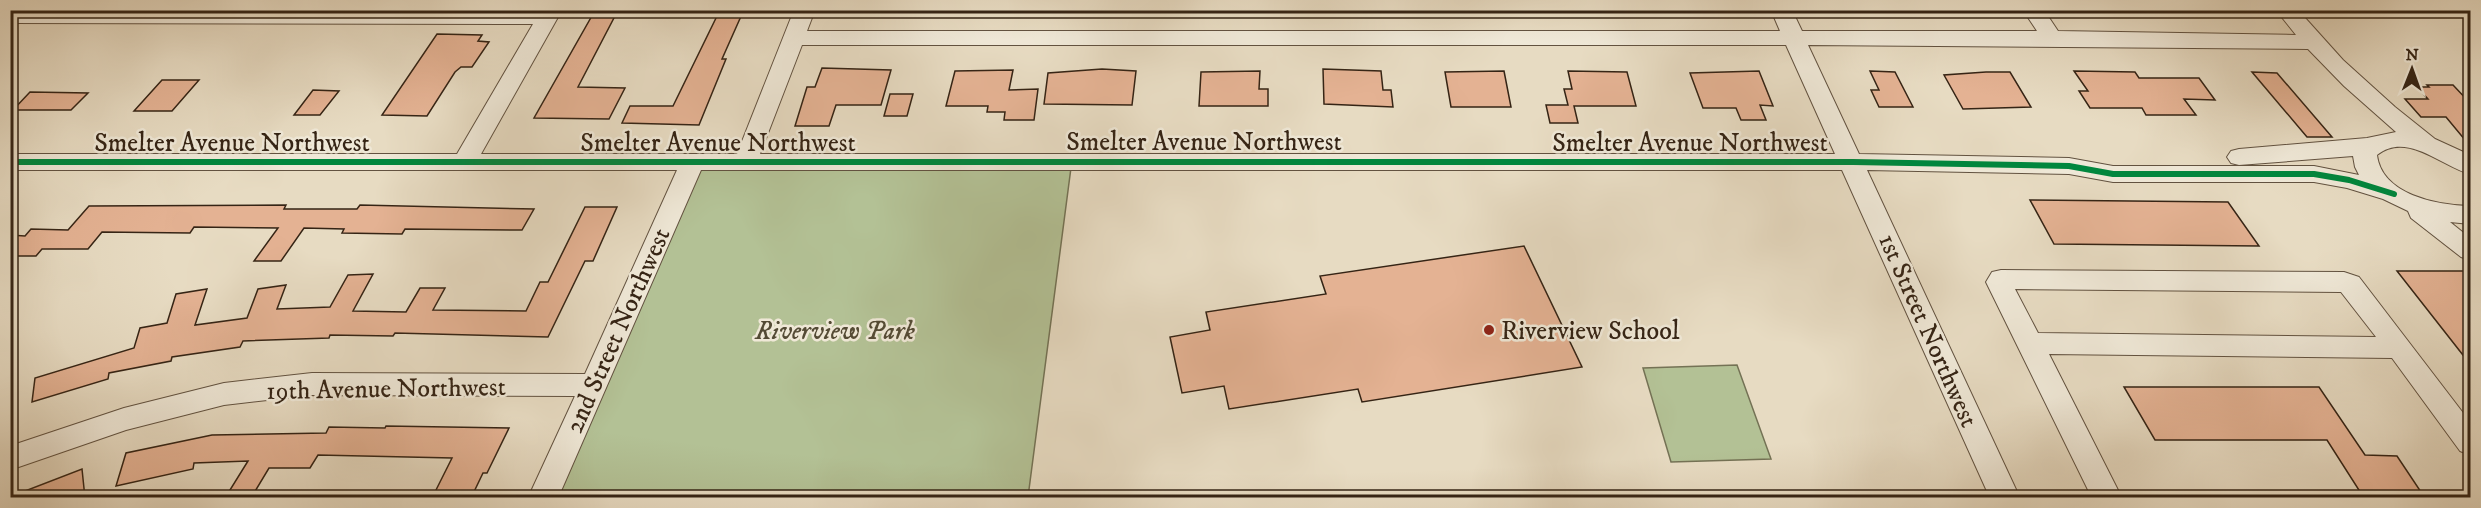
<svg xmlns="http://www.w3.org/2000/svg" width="2481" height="508" font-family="'IM FELL DW Pica',serif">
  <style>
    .green { fill: #b3c195; stroke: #747255; stroke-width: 1.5 }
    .building { fill: #e4b293; stroke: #352415; stroke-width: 1.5 }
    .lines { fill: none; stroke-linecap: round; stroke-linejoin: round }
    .minor-casing { stroke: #625240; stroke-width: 2 }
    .minor { fill: #efe8d7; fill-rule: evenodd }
    .cycleway-casing { stroke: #efe8d7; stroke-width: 10 }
    .cycleway { stroke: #00873e; stroke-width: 6 }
    .poi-dot { fill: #8f2418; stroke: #efe8d7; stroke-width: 2 }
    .labels { text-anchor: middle; stroke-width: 5; stroke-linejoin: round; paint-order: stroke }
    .street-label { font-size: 26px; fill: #352415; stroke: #efe8d7 }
    .park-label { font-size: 26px; font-style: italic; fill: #544b35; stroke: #efe8d7 }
    .poi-label { font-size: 26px; fill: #352415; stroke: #efe8d7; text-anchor: start }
  </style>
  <rect width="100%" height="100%" fill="#e7dbc2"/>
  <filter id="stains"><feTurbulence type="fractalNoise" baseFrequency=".00333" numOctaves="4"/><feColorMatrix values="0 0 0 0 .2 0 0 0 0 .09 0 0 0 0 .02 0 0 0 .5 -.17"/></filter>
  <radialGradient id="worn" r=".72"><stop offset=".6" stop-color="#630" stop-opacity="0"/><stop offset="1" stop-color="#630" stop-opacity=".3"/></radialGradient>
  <g class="green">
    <path d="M1072,160L1028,497L545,498L693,162Z"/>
    <path d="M1737,365L1771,459L1671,462L1643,368Z"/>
  </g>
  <g class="building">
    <path d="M593,14H616L578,87L625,88L609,119L534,118Z"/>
    <path d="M718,14H742L722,59H726L699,125L622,123L630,106H673Z"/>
    <path d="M437,34L482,35L478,41L489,42L472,67H461L455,72L427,116L382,115Z"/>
    <path d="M822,68L891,70L881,105H836L829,126H795L807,87H815Z"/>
    <path d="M1102,69L1136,71L1132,105L1044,104L1048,73Z"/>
    <path d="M1323,69L1381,71L1383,90H1391L1393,107L1324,104Z"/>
    <path d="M1013,70L1009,90L1038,89L1034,120H1004L1005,112H987L988,106H946L955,71Z"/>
    <path d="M1260,71L1259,89H1268V106H1199L1201,72Z"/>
    <path d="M1504,71L1511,107H1451L1445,72Z"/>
    <path d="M1568,71L1627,72L1636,106H1574L1578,123H1550L1546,105H1568L1564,89H1572Z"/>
    <path d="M1759,71L1773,106L1760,105L1766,120H1741L1736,108H1703L1690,73Z"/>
    <path d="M1870,71L1895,72L1913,107H1879L1871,90H1879Z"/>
    <path d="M2074,71L2135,72L2139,78H2199L2215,100L2184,99L2196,115H2146L2142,108H2090L2079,91H2088Z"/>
    <path d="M1986,72H2010L2031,107L1963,109L1944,75Z"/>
    <path d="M2252,72L2277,73L2332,137H2307Z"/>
    <path d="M162,80H199L172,111H134Z"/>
    <path d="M2427,85H2453L2470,103V146L2446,117H2421L2405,99H2428L2417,87H2429Z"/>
    <path d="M313,90L339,91L320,115H294Z"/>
    <path d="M30,92L88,93L71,110H13Z"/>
    <path d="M890,94H913L907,116H884Z"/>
    <path d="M2030,200L2228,202L2259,246L2054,244Z"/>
    <path d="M286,205L284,209H357L360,205L534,209L522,230L405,229L402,234L342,233L344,229L304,228L281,261H254L278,228L194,227L190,233L102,232L88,249H42L36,256H10V235L25,236L31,229L68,230L89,206Z"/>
    <path d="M585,207H617L593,261H585L548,337L395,333L393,336L330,335L329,338L243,341L240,347L172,357L171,361L109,373L108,379L32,402L35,378L134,348L140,328L167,323L176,294L207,289L195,325L247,318L258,289L286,285L277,309L330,307L348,275L373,274L353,311L406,312L420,288H445L433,310L526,311L540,282H548Z"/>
    <path d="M1524,246L1582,367L1362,402L1358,389L1229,409L1224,386L1182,393L1170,337L1210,330L1206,312L1326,294L1320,276Z"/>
    <path d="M2397,271H2464L2470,279V364Z"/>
    <path d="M2124,387H2319L2365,455L2397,456L2425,498H2364L2327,440H2155Z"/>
    <path d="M386,426L509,428L487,473H483L471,498H432L452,458L318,455L310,468H269L251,498H225L248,461L194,463L193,469L116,486L126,453L212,435L326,433L329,427L385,428Z"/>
    <path d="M82,469L85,498H12V496Z"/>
  </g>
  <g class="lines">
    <defs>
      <g id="minor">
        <path d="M541,10H562L481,154H737L794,10H815L807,31H1780L1771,10H1792L1802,31H2037L2023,10H2044L2058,31L2296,35L2276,10H2298L2343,60L2395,107L2435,139L2470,155V174C2441,166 2407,131 2377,155C2382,195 2437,205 2470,206V224L2450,222L2470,238V260L2461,257L2411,218L2408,211L2383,199L2347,188L2314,182H2113L2069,174L1867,170L2020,498H1990L1842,170H701L558,498H528L575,396L312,395L224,405L126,430L10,470V446L124,408L224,383L312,373L585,374L677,170H10V154H457L533,24L10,23V11ZM802,45H1786L1835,154H760ZM1808,45L2308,49L2344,86L2396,132L2367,138L2239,149L2231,151L2227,157L2231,163L2239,165L2353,156L2355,167L2359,175L2314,166H2113L2069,158L1859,154Z"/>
        <path d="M2001,270L2344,272L2359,277L2470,422V455L2460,451L2392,358L2049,354L2122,498H2092L1986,282L1992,272ZM2015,289L2341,292L2376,337L2038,333Z"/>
      </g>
    </defs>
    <use href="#minor" class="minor-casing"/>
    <use href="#minor" class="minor"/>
    <defs>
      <path id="cycleway" d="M10,162H1853L2069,166L2113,174H2314L2349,180L2394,194"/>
    </defs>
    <use href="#cycleway" class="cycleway-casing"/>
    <use href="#cycleway" class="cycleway"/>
  </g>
  <circle class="poi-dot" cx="1489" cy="330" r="6"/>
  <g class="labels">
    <g class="street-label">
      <text x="1204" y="150">Smelter Avenue Northwest</text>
      <text x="232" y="151">Smelter Avenue Northwest</text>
      <text x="718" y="151">Smelter Avenue Northwest</text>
      <text x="1690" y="151">Smelter Avenue Northwest</text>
      <text transform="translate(617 330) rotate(-66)" y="9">2nd Street Northwest</text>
      <text transform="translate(1929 330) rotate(66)" y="9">1st Street Northwest</text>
      <text transform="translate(386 388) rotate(-1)" y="9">19th Avenue Northwest</text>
    </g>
    <g class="park-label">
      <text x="835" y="339">Riverview Park</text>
    </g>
    <g class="poi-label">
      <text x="1501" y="339">Riverview School</text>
    </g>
  </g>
  <rect width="2481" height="508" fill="none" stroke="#e7dbc2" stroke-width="36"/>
  <rect x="12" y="12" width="2457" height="484" fill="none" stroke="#352415" stroke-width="3"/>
  <rect x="18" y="18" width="2445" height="472" fill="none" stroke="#352415" stroke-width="1.5"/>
  <g transform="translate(2412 69) rotate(1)" stroke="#efe8d7" stroke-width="4.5" paint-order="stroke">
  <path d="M0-4.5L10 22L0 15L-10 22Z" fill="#352415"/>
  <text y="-9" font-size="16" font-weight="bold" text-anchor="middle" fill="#352415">N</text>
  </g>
  <rect width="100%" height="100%" filter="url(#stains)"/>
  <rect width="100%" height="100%" fill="url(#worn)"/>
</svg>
